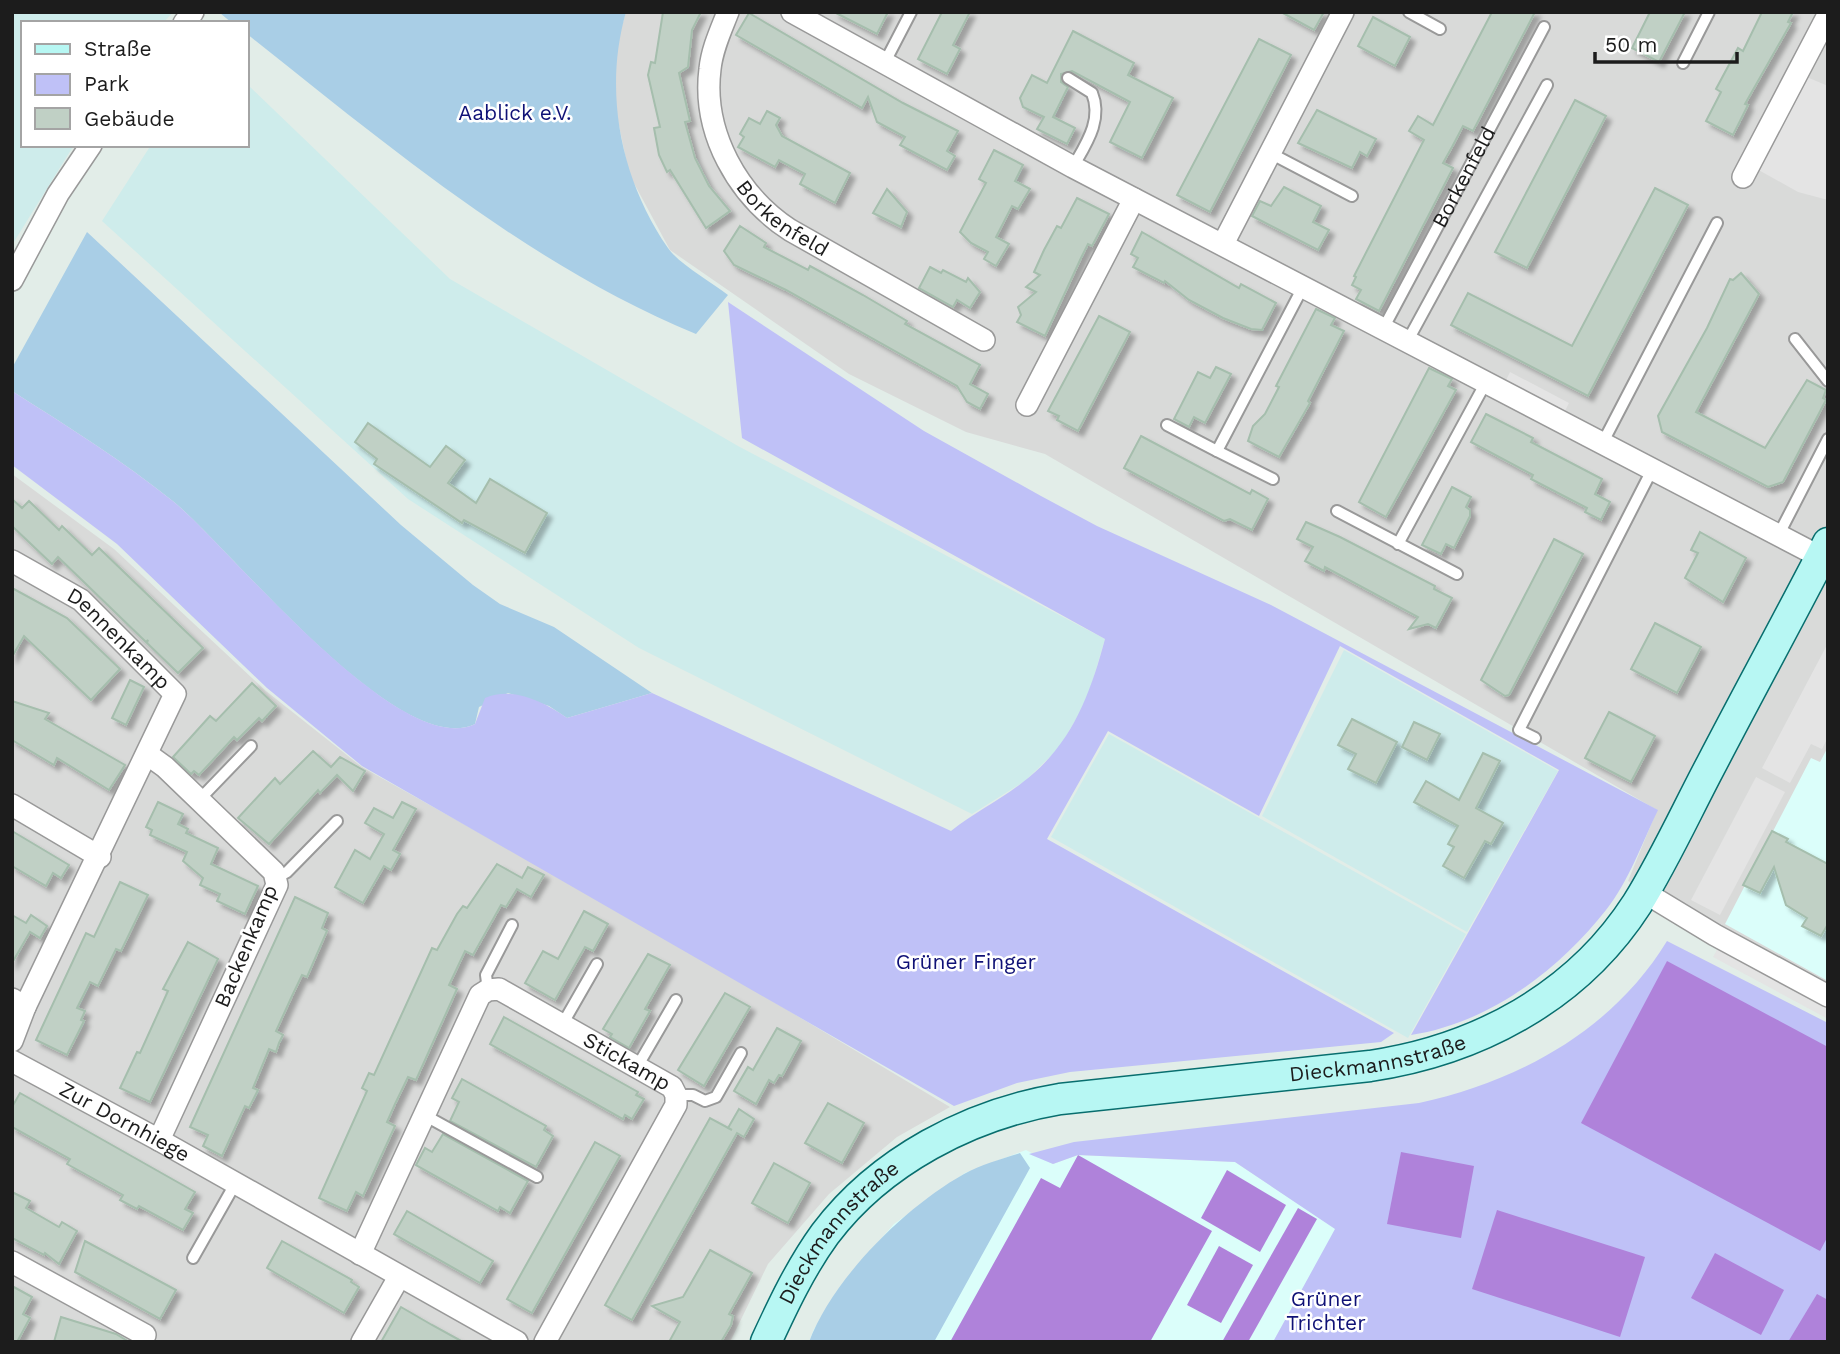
<svg xmlns="http://www.w3.org/2000/svg" width="1840" height="1354" font-family="'Work Sans',sans-serif">
  <style>
    .residential { fill: #d9dad9 }
    .education { fill: #dbfefa }
    .farmland { fill: #ceeceb }
    .grass { fill: #a9cee6 }
    .park { fill: #bfc1f7 }
    .pitch { fill: #af82da }
    .parking { fill: #e4e4e4 }
    .building { fill: #c0d0c5; stroke: #a5bead; stroke-width: 2; filter: url(#shadow) }
    .lines { fill: none; stroke-linecap: round; stroke-linejoin: round }
    .lane-casing { stroke: #999; stroke-width: 14 }
    .street-casing { stroke: #999; stroke-width: 24 }
    .secondary-casing { stroke: #086e6e; stroke-width: 33 }
    .lane { stroke: #fff; stroke-width: 10 }
    .street { stroke: #fff; stroke-width: 21 }
    .secondary { stroke: #b7f7f3; stroke-width: 30 }
    .labels { text-anchor: middle; stroke-width: 5; stroke-linejoin: round; paint-order: stroke }
    .park-label { font-size: 21px; fill: #0f1176; stroke: #fff }
    .street-label { font-size: 21px; fill: #1c1c1c; stroke: #fff }
  </style>
  <defs>
    <filter id="shadow"><feDropShadow dx="5" dy="5" stdDeviation="2" flood-color="#0004"/></filter>
  </defs>
  <rect width="100%" height="100%" fill="#e2ede8"/>
  <g class="residential">
    <path d="M626,12H1828V986L1628,881L1657,810L1045,454L966,432L849,374L670,250L629,174L616,111V46Z"/>
    <path d="M12,474L114,549L266,691L362,767L660,934L950,1107L897,1137L829,1194L768,1264L730,1342H12Z"/>
  </g>
  <g class="education">
    <path d="M1828,747V981L1725,924L1811,758L1820,762Z"/>
    <path d="M1026,1150L1053,1164L1078,1155L1235,1162L1336,1229L1273,1342H809L814,1329L852,1272L894,1224L965,1173Z"/>
  </g>
  <g class="farmland">
    <path d="M12,12H173L163,23H23V145H74L12,245Z"/>
    <path d="M247,84L450,279L738,446L1105,639L1087,700L1059,748L1025,781L972,814L639,648L408,499L102,221L151,145H247Z"/>
    <path d="M1344,650L1558,771L1467,932L1262,816Z"/>
    <path d="M1109,734L1466,934L1408,1038L1051,837Z"/>
  </g>
  <g class="grass">
    <path d="M626,12C603,92 621,180 668,248C679,264 711,282 728,295L696,334C529,265 387,145 247,34V23H232L220,13Z"/>
    <path d="M87,232L401,525L473,585L500,604L554,627L652,693L567,718L549,706L508,693L479,707L475,724C399,761 230,548 174,502C123,461 67,426 12,391V368Z"/>
    <path d="M1020,1153L1030,1168L934,1342H809C833,1278 905,1207 964,1174C981,1164 1002,1159 1020,1153Z"/>
  </g>
  <g class="park">
    <path d="M728,302L924,431L1041,496L1097,526L1271,605L1658,810C1642,843 1629,881 1606,910C1558,971 1489,1023 1411,1035L1559,770L1340,646L1259,816L1108,731L1047,839L1394,1033L1381,1042L1070,1072L1017,1083L954,1106L362,766L267,688L117,544L12,465V391C67,426 123,461 174,502C229,547 400,761 475,724L485,698C513,686 544,702 567,718L652,693L951,831C974,813 1000,800 1023,782C1071,746 1090,695 1105,639L742,438Z"/>
    <path d="M1667,941L1828,1023V1342H1273L1335,1229L1235,1162L1078,1155L1053,1164L1029,1154L1074,1142L1419,1103C1519,1081 1612,1031 1667,941Z"/>
  </g>
  <g class="pitch">
    <path d="M1667,961L1828,1047V1236L1820,1251L1581,1123Z"/>
    <path d="M1401,1152L1474,1166L1461,1238L1387,1224Z"/>
    <path d="M1078,1155L1212,1231L1150,1342H950L1041,1178L1060,1188Z"/>
    <path d="M1227,1170L1286,1205L1260,1252L1201,1218Z"/>
    <path d="M1298,1208L1317,1219L1248,1342H1222Z"/>
    <path d="M1497,1210L1645,1257L1620,1337L1472,1289Z"/>
    <path d="M1219,1246L1253,1265L1221,1323L1187,1305Z"/>
    <path d="M1715,1253L1784,1290L1761,1335L1691,1298Z"/>
    <path d="M1817,1294L1828,1300V1342H1788Z"/>
  </g>
  <g class="parking">
    <path d="M1802,75L1828,86V200L1798,192L1755,168Z"/>
    <path d="M1510,372L1569,403L1563,415L1504,384Z"/>
    <path d="M1828,643V737L1822,749L1811,744L1790,783L1762,768Z"/>
    <path d="M1756,777L1785,792L1720,915L1691,900Z"/>
    <path d="M1719,946L1828,1005V1019L1713,957Z"/>
  </g>
  <g class="building">
    <path d="M663,12H701L692,30L688,67L679,73L690,121L685,122L695,158L709,186L730,211L706,228L670,170L667,172L659,155L654,128L660,127L648,75L651,62L655,63Z"/>
    <path d="M834,12H888L877,34Z"/>
    <path d="M942,12H970L953,45L960,49L947,74L918,59Z"/>
    <path d="M1281,12H1324L1314,30Z"/>
    <path d="M1492,12H1535L1473,131L1463,126L1452,147L1443,163L1453,168L1379,311L1356,299L1361,290L1352,285L1356,277L1354,276L1424,140L1409,131L1418,116L1433,125Z"/>
    <path d="M1650,12H1685L1659,62L1632,48Z"/>
    <path d="M1762,12H1793L1788,22L1791,23L1745,104L1748,105L1733,135L1706,121L1721,92L1716,89L1738,48L1743,51Z"/>
    <path d="M749,13L903,103L958,131L947,151L955,156L947,170L900,145L905,137L877,122L868,97L862,108L736,35Z"/>
    <path d="M1373,17L1410,37L1395,66L1358,46Z"/>
    <path d="M1073,31L1134,63L1128,75L1173,98L1142,158L1110,142L1130,102L1072,71L1061,74V82L1068,87L1053,117L1075,128L1067,144L1037,129L1044,117L1023,107L1020,98L1032,75L1047,83Z"/>
    <path d="M1259,39L1291,55L1210,212L1177,195Z"/>
    <path d="M1575,100L1606,116L1527,268L1495,252Z"/>
    <path d="M1317,110L1376,139L1367,156L1360,152L1352,168L1298,143Z"/>
    <path d="M767,111L780,118L776,125L782,136L850,173L835,203L800,184L805,174L779,160L775,167L738,147L744,137L740,134L749,118L760,124Z"/>
    <path d="M994,150L1023,165L1015,181L1030,189L1018,209L1012,206L996,237L1009,244L996,266L984,259L988,252L971,243L960,232L986,183L979,179Z"/>
    <path d="M1284,187L1321,206L1313,222L1329,230L1318,250L1252,216L1260,201L1271,206Z"/>
    <path d="M1655,188L1688,205L1588,396L1451,325L1468,293L1572,346Z"/>
    <path d="M887,189L907,212L901,227L873,213Z"/>
    <path d="M1077,198L1109,214L1092,246L1088,244L1081,258L1045,336L1017,322L1021,315L1018,307L1036,292L1026,287L1040,275L1034,272L1044,250L1057,226L1061,228Z"/>
    <path d="M740,226L766,243L764,247L808,270L810,266L863,295L907,321L905,324L980,365L970,384L988,394L980,409L967,402L957,386L786,290L734,265L724,251Z"/>
    <path d="M1142,232L1239,288L1241,284L1276,303L1262,330L1251,329L1223,318L1189,300L1165,281L1164,283L1133,267L1138,258L1131,254Z"/>
    <path d="M930,267L941,273L943,270L966,282L968,278L980,292L970,308L957,300L953,307L919,288Z"/>
    <path d="M1741,273L1759,294L1696,412L1765,448L1807,380L1826,390L1823,398L1826,400L1783,482L1768,487L1662,432L1658,416L1707,328L1730,279L1733,280Z"/>
    <path d="M1316,309L1335,318L1331,325L1344,331L1308,401L1310,403L1279,457L1248,441L1253,426L1265,414L1279,387L1276,386Z"/>
    <path d="M1099,316L1130,332L1078,431L1057,420L1059,416L1048,411Z"/>
    <path d="M1216,367L1231,374L1205,423L1194,417L1189,427L1174,419L1198,372L1210,378Z"/>
    <path d="M1429,368L1452,379L1448,386L1456,390L1386,517L1359,502Z"/>
    <path d="M1486,414L1533,438L1531,442L1602,479L1595,494L1610,502L1601,520L1585,512L1587,508L1531,479L1533,475L1471,442Z"/>
    <path d="M368,423L430,467L446,446L465,460L448,483L476,503L490,479L547,513L525,553L464,520L462,523L374,464L377,459L355,442Z"/>
    <path d="M1141,436L1250,494L1252,490L1268,499L1252,530L1230,519L1224,521L1124,468Z"/>
    <path d="M1452,487L1471,497L1466,507L1470,510V516L1454,548L1446,544L1441,554L1422,545Z"/>
    <path d="M12,499L22,508L29,501L59,530L62,526L92,555L99,548L203,648L178,673L147,643L148,640L146,642L58,557L52,564L12,526Z"/>
    <path d="M1306,522L1340,537L1435,586L1434,589L1452,598L1436,628L1428,624L1409,629L1418,617L1325,567L1324,571L1305,561L1313,547L1297,539Z"/>
    <path d="M1700,532L1746,558L1723,602L1685,578L1698,553L1691,550Z"/>
    <path d="M1554,539L1583,554L1509,695L1505,696L1481,680Z"/>
    <path d="M12,588L67,618L120,669L91,700L24,636L12,657Z"/>
    <path d="M1655,623L1701,647L1677,693L1631,669Z"/>
    <path d="M130,680L144,687L126,725L112,718Z"/>
    <path d="M252,683L276,706L262,721L259,718L237,740L234,737L199,775L194,771L191,774L173,757L210,716L216,721Z"/>
    <path d="M12,701L49,713L45,719L125,765L109,790L57,758L54,765L12,740Z"/>
    <path d="M1609,712L1655,736L1631,782L1585,758Z"/>
    <path d="M1352,719L1397,742L1376,783L1348,769L1356,754L1338,745Z"/>
    <path d="M1414,722L1440,734L1427,760L1402,747Z"/>
    <path d="M313,751L331,767L340,757L365,771L353,791L337,775L320,793L318,790L269,844L238,818L275,778L280,784Z"/>
    <path d="M1483,753L1500,761L1476,808L1503,823L1491,844L1485,841L1464,878L1443,866L1454,847L1448,844L1458,826L1414,802L1426,781L1459,800Z"/>
    <path d="M158,802L183,814L178,824L188,829L186,833L218,848L211,864L258,886L245,914L217,901L220,894L200,885L203,878L183,861L187,852L150,835L152,830L146,827Z"/>
    <path d="M402,802L416,809L393,850L400,854L391,870L384,866L363,903L335,887L355,850L370,859L384,834L365,823L374,808L393,818Z"/>
    <path d="M12,831L69,865L61,878L53,873L46,886L12,866Z"/>
    <path d="M1772,831L1788,839L1786,842L1828,864V924L1821,936L1802,926L1807,918L1786,905L1774,867L1760,893L1743,885Z"/>
    <path d="M497,864L522,878L528,867L544,875L531,897L517,889L506,907L501,905L473,955L465,951L449,985L457,989L416,1080L408,1077L395,1104L387,1122L395,1126L363,1196L356,1192L347,1211L319,1198L367,1091L362,1088L369,1073L374,1075L432,948L437,950L457,914L463,906L467,908Z"/>
    <path d="M120,882L148,895L121,951L116,949L98,986L90,982L77,1008L85,1011L81,1020L84,1021L67,1055L36,1040L86,933L94,937Z"/>
    <path d="M295,897L328,913L322,928L327,931L307,977L302,975L292,996L276,1031L283,1035L279,1043L276,1052L269,1049L253,1088L258,1090L249,1108L245,1106L222,1156L203,1146L208,1135L190,1127Z"/>
    <path d="M584,911L608,924L593,951L585,947L555,1000L525,983L543,951L558,959Z"/>
    <path d="M12,915L26,923L31,915L47,926L40,938L30,932L12,963Z"/>
    <path d="M188,942L218,959L150,1102L120,1088L137,1052L140,1053L168,991L163,989Z"/>
    <path d="M648,954L670,965L645,1009L650,1011L629,1048L610,1037L612,1034L603,1029Z"/>
    <path d="M725,993L750,1007L704,1086L678,1070Z"/>
    <path d="M504,1017L638,1092L636,1095L644,1099L632,1119L625,1115L623,1119L490,1044Z"/>
    <path d="M777,1028L801,1041L782,1076L779,1075L774,1083L769,1080L756,1104L734,1091L748,1067L753,1070Z"/>
    <path d="M462,1079L546,1126L544,1130L553,1136L536,1167L450,1121L459,1102L452,1098Z"/>
    <path d="M20,1093L195,1192L185,1209L193,1213L183,1230L139,1206L137,1209L120,1200L123,1195L67,1164L70,1159L12,1127V1107Z"/>
    <path d="M828,1103L864,1123L842,1163L805,1143Z"/>
    <path d="M739,1109L754,1119L744,1137L737,1133L632,1320L605,1305L710,1118L732,1130L728,1128Z"/>
    <path d="M443,1134L528,1181L510,1213L500,1207L498,1211L416,1165L425,1148L432,1152Z"/>
    <path d="M595,1142L620,1156L532,1313L507,1299Z"/>
    <path d="M774,1163L810,1183L788,1223L752,1203Z"/>
    <path d="M12,1192L30,1201L26,1208L59,1227L62,1222L77,1231L59,1264L45,1253L44,1255L12,1238Z"/>
    <path d="M407,1211L493,1261L480,1283L394,1234Z"/>
    <path d="M85,1241L176,1290L160,1319L75,1272Z"/>
    <path d="M282,1241L352,1280L351,1282L359,1287L344,1313L267,1268Z"/>
    <path d="M710,1250L752,1273L729,1314L733,1316L731,1325L721,1342H669L680,1322L652,1306L683,1297Z"/>
    <path d="M12,1286L32,1297L23,1314L30,1318L17,1342H12Z"/>
    <path d="M401,1307L432,1325L463,1342H381Z"/>
    <path d="M61,1317L116,1334L129,1342H54Z"/>
  </g>
  <g class="lines">
    <defs>
      <g id="lane">
        <path d="M1409,12L1440,29"/>
        <path d="M1683,63L1709,12"/>
        <path d="M884,64L911,12"/>
        <path d="M1068,78L1092,93C1103,120 1086,144 1073,167"/>
        <path d="M1270,153L1352,196"/>
        <path id="s1" d="M1383,329L1544,27"/>
        <path d="M1795,339L1828,381"/>
        <path d="M1407,342L1547,85"/>
        <path d="M1167,425L1217,451L1303,287"/>
        <path d="M1602,444L1717,223"/>
        <path d="M1217,451L1273,479"/>
        <path d="M1337,511L1457,574"/>
        <path d="M1778,536L1828,439"/>
        <path d="M1398,544L1485,384"/>
        <path d="M1535,738L1519,730L1652,470"/>
        <path d="M199,800L251,746"/>
        <path d="M276,878L287,872L337,821"/>
        <path d="M488,990L486,975L512,925"/>
        <path d="M562,1025L597,964"/>
        <path d="M637,1067L676,1000"/>
        <path d="M676,1095H693L705,1101L716,1097L741,1053"/>
        <path d="M424,1115L537,1177"/>
        <path d="M193,1258L235,1184"/>
      </g>
      <g id="street">
        <path id="s2" d="M728,12C721,30 712,49 710,69C702,133 738,196 790,230L984,340"/>
        <path d="M792,12L1073,167L1828,561"/>
        <path d="M184,23L193,12"/>
        <path d="M1743,177L1828,15"/>
        <path d="M1223,244L1343,12"/>
        <path d="M12,280L58,194L91,145"/>
        <path d="M1027,405L1134,199"/>
        <path id="s3" d="M12,561L81,600L175,694L25,1007L12,999"/>
        <path d="M147,754L165,767L274,872L277,885L159,1140"/>
        <path d="M12,805L100,857"/>
        <path d="M1644,892L1715,935L1828,996"/>
        <path d="M12,1041L25,1007"/>
        <path id="s4" d="M12,1061L159,1140L517,1342"/>
        <path id="s5" d="M360,1254L480,995L488,990L499,989L672,1087L676,1095V1105L545,1342"/>
        <path d="M12,1262L145,1335"/>
        <path d="M362,1342L399,1277"/>
      </g>
      <g id="secondary">
        <path id="s6" d="M766,1342C783,1305 801,1267 825,1234C880,1161 970,1114 1060,1099L1370,1066C1478,1050 1577,997 1637,904C1665,859 1687,810 1712,763C1750,690 1790,617 1828,543"/>
      </g>
    </defs>
    <use href="#lane" class="lane-casing"/>
    <use href="#street" class="street-casing"/>
    <use href="#secondary" class="secondary-casing"/>
    <use href="#lane" class="lane"/>
    <use href="#street" class="street"/>
    <use href="#secondary" class="secondary"/>
  </g>
  <g class="labels">
    <g class="park-label">
      <text x="515" y="120">Aablick e.V.</text>
      <text x="966" y="969">Grüner Finger</text>
      <text x="1326" y="1306">Grüner<tspan x="1326" dy="24">Trichter</tspan></text>
    </g>
    <g class="street-label">
      <text dy="7" stroke="none"><textPath href="#s1" startOffset="172">Borkenfeld</textPath></text>
      <text dy="7" stroke="none"><textPath href="#s2" startOffset="236">Borkenfeld</textPath></text>
      <text dy="7" stroke="none"><textPath href="#s3" startOffset="133">Dennenkamp</textPath></text>
      <text transform="translate(246 946) rotate(-67)" y="7">Backenkamp</text>
      <text dy="7" stroke="none"><textPath href="#s6" startOffset="721">Dieckmannstraße</textPath></text>
      <text dy="7" stroke="none"><textPath href="#s5" startOffset="453">Stickamp</textPath></text>
      <text dy="7" stroke="none"><textPath href="#s4" startOffset="128">Zur Dornhiege</textPath></text>
      <text dy="7" stroke="none"><textPath href="#s6" startOffset="133">Dieckmannstraße</textPath></text>
    </g>
  </g>
  <rect width="1840" height="1354" fill="none" stroke="#1c1c1c" stroke-width="28"/>
  <rect x="21" y="21" width="228" height="126" fill="#ffffff" stroke="#a4a4a4" stroke-width="2"/>
  <rect x="35" y="44" width="35" height="10" fill="#b7f7f3" stroke="#a4a4a4" stroke-width="2"/>
  <text x="84" y="56" font-size="21" fill="#1c1c1c">Straße</text>
  <rect x="35" y="74" width="35" height="21" fill="#bfc1f7" stroke="#a4a4a4" stroke-width="2"/>
  <text x="84" y="91" font-size="21" fill="#1c1c1c">Park</text>
  <rect x="35" y="108" width="35" height="21" fill="#c0d0c5" stroke="#a4a4a4" stroke-width="2"/>
  <text x="84" y="126" font-size="21" fill="#1c1c1c">Gebäude</text>
  <path d="M1595 52v10h142v-10" fill="none" stroke="#1c1c1c" stroke-width="3.5"/>
  <text x="1605" y="52" font-size="21" fill="#1c1c1c" stroke="#ffffff" stroke-width="5" paint-order="stroke">50 m</text>
</svg>
